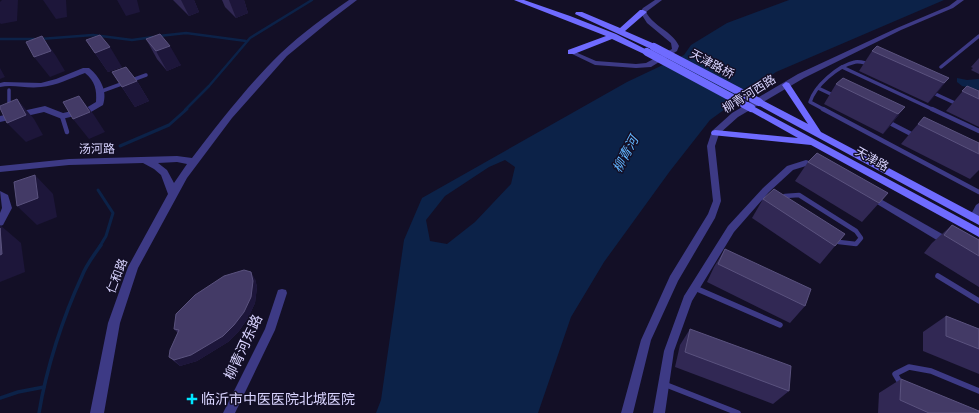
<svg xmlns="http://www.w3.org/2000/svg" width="979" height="413" font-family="Rubik,'Noto Sans SC',sans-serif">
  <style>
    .water { fill: #0c2248; fill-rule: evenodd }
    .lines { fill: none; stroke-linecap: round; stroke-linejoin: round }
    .stream-far2 { stroke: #0c2248; stroke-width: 2.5 }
    .stream-far1 { stroke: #0c2248; stroke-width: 3 }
    .stream { stroke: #0c2248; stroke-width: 3.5 }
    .service-far2 { stroke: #3d3a85; stroke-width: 3.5 }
    .service-far1 { stroke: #3d3a85; stroke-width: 4.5 }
    .service { stroke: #3d3a85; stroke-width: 5.5 }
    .minor { fill: #3d3a85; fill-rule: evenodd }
    .tertiary { fill: #3d3a85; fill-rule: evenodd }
    .secondary { fill: #6f6bff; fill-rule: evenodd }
    .secondary-bridge { stroke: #6f6bff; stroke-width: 8 }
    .wall { fill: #312854 }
    .shaded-wall { fill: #1d163a }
    .building { fill: #433a66; stroke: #5a527e }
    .poi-dot { fill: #00e5ff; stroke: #130f26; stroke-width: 1.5 }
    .labels { text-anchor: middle; stroke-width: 3; stroke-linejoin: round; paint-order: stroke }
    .street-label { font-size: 12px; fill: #d9d4ff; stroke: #130f26 }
    .water-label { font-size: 13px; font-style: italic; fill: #62b6ff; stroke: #130f26 }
    .near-street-label { font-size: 14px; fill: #d9d4ff; stroke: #130f26 }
    .near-poi-label { font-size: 14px; fill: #d9d4ff; stroke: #130f26; text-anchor: start }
  </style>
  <rect width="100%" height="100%" fill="#130f26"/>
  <g class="water">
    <path d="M789,0H944L776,72L710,120L670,171L604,262L571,317L538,413H376L381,400L404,240L422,198L627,82L684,55L691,45L727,23ZM505,160L515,167L511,184L475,222L447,244L430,241L426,220L445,196L489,167Z"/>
    <path d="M957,78L967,80L979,79V90L962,86L957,82Z"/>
  </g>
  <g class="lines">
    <g class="stream-far2">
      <path d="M159,36L186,33L246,41"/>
      <path d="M0,39H34"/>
      <path d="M40,39L93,35L132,40L153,37"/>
      <path d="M185,110L209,86L250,38L312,0"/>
    </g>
    <g class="stream-far1">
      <path d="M120,146L169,125L187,109"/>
      <path d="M98,190L113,213L106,236L100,246"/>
    </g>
    <g class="stream">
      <path d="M0,398L18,392L44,387"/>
      <path d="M39,413C46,369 63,317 82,276C86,265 94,255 101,245"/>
    </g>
    <g class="service-far2">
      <path d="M842,67L934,110"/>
      <path d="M941,67L979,36"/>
      <path d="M818,88L835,96"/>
      <path d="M9,90V107"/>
      <path d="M102,91L146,75"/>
      <path d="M931,92L957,104"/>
      <path d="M825,110L810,102C815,86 837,66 855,62C859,61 865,63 870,64"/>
    </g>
    <g class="service-far1">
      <path d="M823,109L979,192"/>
      <path d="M932,109L979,131"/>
      <path d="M62,116L67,132"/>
      <path d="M886,121L915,136"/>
      <path d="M799,195L856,231L861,238L856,244L839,242L778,205L785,196Z"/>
      <path d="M760,197L778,205"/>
    </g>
    <g class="service">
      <path d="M938,276L979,301"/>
      <path d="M695,288L780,325"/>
      <path d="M664,384L738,413"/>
      <path d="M901,384L895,374L909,367L931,371L979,391"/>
    </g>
    <g class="minor">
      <path d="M655,0H662L646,12C654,27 672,31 679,46L677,51L651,67L636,68L595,65L568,52L571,50L573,51L596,61L636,64L646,63L672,49L671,43L647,23L640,12L643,8Z"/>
      <path d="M957,0H964L953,8L901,30L804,78L738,117L719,134L715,146L721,201L715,218L678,281L651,340L633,413H621L641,340L670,276L708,214L713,201L707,146L712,131L732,113L798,74L897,28L949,6Z"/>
      <path d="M83,68H89C100,77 108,91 103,105L91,112L62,119L44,112L0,122V116L45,106L63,113L86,108L96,102C97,90 95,81 85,73C71,78 56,86 41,87C27,89 13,84 0,87V83L4,82L41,83L56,79Z"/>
      <path d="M806,160L822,165L823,167L819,170L806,166L793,170L769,192L734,232L692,301L674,351L665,413H653L664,351L684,296L728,226L763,188L787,166Z"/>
      <path d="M0,191L8,195L12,208L3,225L0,226V213L2,208Z"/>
      <path d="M870,193L951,239L953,242L951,245L948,246L945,245L867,198L866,196L867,194Z"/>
      <path d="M979,203V217L977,221H971L969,218L976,205Z"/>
      <path d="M282,289L286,290L287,293L275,330L235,413H223L265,329L278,290Z"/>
    </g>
    <path class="tertiary" d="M349,0H357L332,19L287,56L232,118L187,178L138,268L120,323L104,413H90L108,323L128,267L168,194L161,175L154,169L143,163L69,165L0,172V166L69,159L177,156L192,158C219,123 249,84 281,53C302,33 326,16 349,0ZM177,162L187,164L174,183L167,170L158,163Z"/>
    <g class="secondary">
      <path d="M514,0H524L570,16L616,34L651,52L647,54H644L612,39L574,54H568V50L606,36Z"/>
      <path d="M640,10H643L647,12L625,31L657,45V49H651L575,14L576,12H582L620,28Z"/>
      <path d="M786,82L789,83L821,132L979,216V225L756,104L755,102L756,100H762L808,124L782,85Z"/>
      <path d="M751,105L979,228V237L811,145L712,135L711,133L712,131L715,130L798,138L748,110L747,108Z"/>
    </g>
    <g class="secondary-bridge">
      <path d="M654,47L759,102"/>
      <path d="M647,52L751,108"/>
    </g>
  </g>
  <g class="wall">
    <path d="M173,0H194L199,12L189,16Z"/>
    <path d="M222,0H244L248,13L236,18L225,7Z"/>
    <path d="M146,39L181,65L167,71L157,59Z"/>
    <path d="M86,40L122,67L108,72Z"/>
    <path d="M872,51L949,78L928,103L859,71Z"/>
    <path d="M979,58V74L971,70L973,68L971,67Z"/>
    <path d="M112,72L137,81L149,101L135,107Z"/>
    <path d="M836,84L905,107L889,127L883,134L824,104Z"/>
    <path d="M967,86L979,91V127L946,111Z"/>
    <path d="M918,124L979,143V170L970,179L901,144Z"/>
    <path d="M808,162L888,193L862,222L795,181Z"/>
    <path d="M763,199L845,234L820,264L752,218Z"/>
    <path d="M952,225L979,240V287L924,253L932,243Z"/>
    <path d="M725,249L805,306L790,323L707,282L714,267Z"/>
    <path d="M255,279L257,287L255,303L248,318L239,331L228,342L197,361L180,366L169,357L178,333L174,329Z"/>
    <path d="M946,316L979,329V374L923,351V332Z"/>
    <path d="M690,329L789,391L773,404L675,367L680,345Z"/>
    <path d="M901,379L979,413H878L879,393Z"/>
  </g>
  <g class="shaded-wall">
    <path d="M2,0H18L17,21L1,24L0,23V2Z"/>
    <path d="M43,0H66L67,17L56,19Z"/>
    <path d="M117,0H137L140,12L126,16Z"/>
    <path d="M181,0H194L199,12L189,16Z"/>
    <path d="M229,0H244L248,13L236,18Z"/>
    <path d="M42,36L56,56L65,71L50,77L34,57Z"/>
    <path d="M170,46L181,65L167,71L156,51Z"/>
    <path d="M110,47L122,67L108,72L95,53Z"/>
    <path d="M0,68L5,77L0,79Z"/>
    <path d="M949,78L933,98L928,103L944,83Z"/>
    <path d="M137,81L149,101L135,107L122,87Z"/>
    <path d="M79,96L94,115L105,132L89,139L73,119Z"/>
    <path d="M17,99L34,119L43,135L26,142L7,123Z"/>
    <path d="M905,107L889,127L883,134L898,114Z"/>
    <path d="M35,175L53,194L57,217L37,225L17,206Z"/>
    <path d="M0,225L21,243L25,272L0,282Z"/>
    <path d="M251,272L255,279L257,287L255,303L248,318L239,331L228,342L197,361L180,366L174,360Z"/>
  </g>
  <g class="building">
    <path d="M160,34L170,46L156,51L146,39Z"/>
    <path d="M100,35L110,47L95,53L86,40Z"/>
    <path d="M42,36L51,51L34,57L26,42Z"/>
    <path d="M877,46L949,78L944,83L872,51Z"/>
    <path d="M126,67L137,81L122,87L112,72Z"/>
    <path d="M843,78L905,107L898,114L836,84Z"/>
    <path d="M967,86L979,91V99L962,91Z"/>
    <path d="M79,96L90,112L73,119L63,102Z"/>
    <path d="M17,99L26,115L7,123L0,108V106Z"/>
    <path d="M924,117L979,143V154L918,124Z"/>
    <path d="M817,153L888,193L879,203L808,162Z"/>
    <path d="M35,175L38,198L17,206L14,182Z"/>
    <path d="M774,189L845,234L835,246L763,199Z"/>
    <path d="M952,225L979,240V256L944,235Z"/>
    <path d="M0,228L2,254L0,255Z"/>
    <path d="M725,249L811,289L805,306L718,264Z"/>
    <path d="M244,270L251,272L253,281L251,297L244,312L234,325L223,336L191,355L174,360L169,357L170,350L179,330L174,329L176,314L195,295L224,276Z"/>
    <path d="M946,316L979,329V349L946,336Z"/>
    <path d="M690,329L791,366L789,391L685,352Z"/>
    <path d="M901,379L979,411V413H929L900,400Z"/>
  </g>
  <path class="poi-dot" d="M190 393h4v4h4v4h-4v4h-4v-4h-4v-4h4z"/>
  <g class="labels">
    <g class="street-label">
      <text transform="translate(712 64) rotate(28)" y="4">天津路桥</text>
      <text transform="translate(749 94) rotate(-32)" y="4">柳青河西路</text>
      <text transform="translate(97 149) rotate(-1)" y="4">汤河路</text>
      <text transform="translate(872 159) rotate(29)" y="4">天津路</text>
      <text transform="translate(117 276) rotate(-69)" y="4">仁和路</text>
    </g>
    <g class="water-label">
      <text transform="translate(625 154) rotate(-62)" y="5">柳青河</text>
    </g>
    <g class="near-street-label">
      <text transform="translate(243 347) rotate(-65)" y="5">柳青河东路</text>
    </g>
    <g class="near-poi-label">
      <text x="201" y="404">临沂市中医医院北城医院</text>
    </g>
  </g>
</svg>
